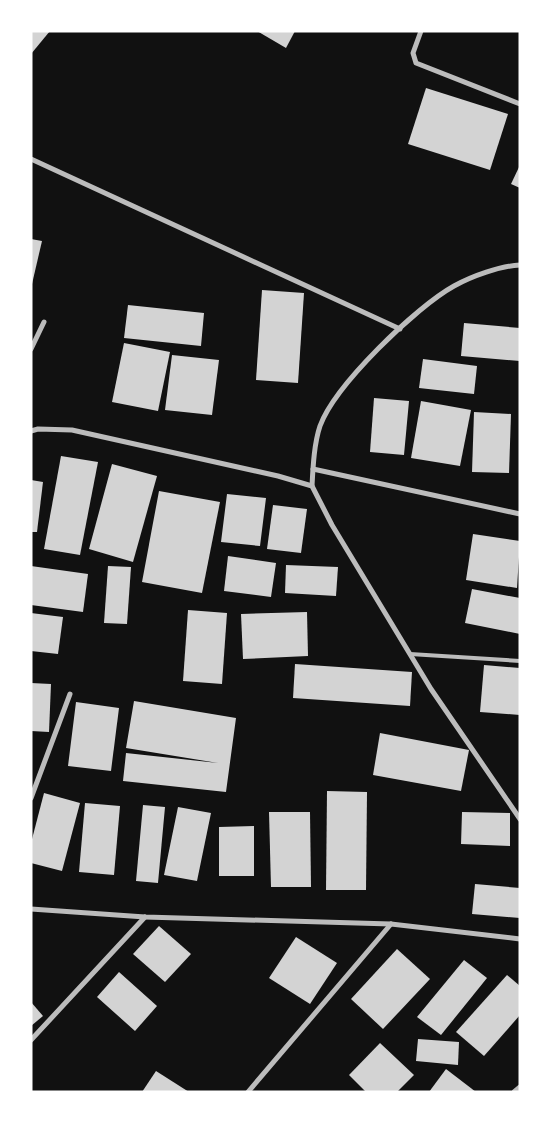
<svg xmlns="http://www.w3.org/2000/svg" width="551" height="1123" font-family="Figtree,sans-serif">
  <style>
    .building { fill: #d3d3d3 }
    .lines { fill: none; stroke-linecap: round; stroke-linejoin: round }
    .service { stroke: #bcbcbc; stroke-width: 4 }
    .minor { stroke: #bcbcbc; stroke-width: 5 }
  </style>
  <rect width="100%" height="100%" fill="#111"/>
  <g class="building">
    <path d="M31,31H50L31,54Z"/>
    <path d="M257,31H295L286,48Z"/>
    <path d="M426,88L508,114L490,170L408,144Z"/>
    <path d="M520,165V188L511,184Z"/>
    <path d="M31,239L42,241L32,284H31Z"/>
    <path d="M262,290L304,293L298,383L256,380Z"/>
    <path d="M128,305L204,313L201,346L124,338Z"/>
    <path d="M464,323L520,328V361L461,356Z"/>
    <path d="M124,343L170,352L158,411L112,402Z"/>
    <path d="M172,355L219,360L212,415L165,410Z"/>
    <path d="M423,359L477,366L474,394L419,388Z"/>
    <path d="M374,398L409,401L404,455L370,452Z"/>
    <path d="M421,401L471,410L460,466L411,458Z"/>
    <path d="M474,412L511,414L509,473L472,472Z"/>
    <path d="M61,456L98,462L80,555L44,549Z"/>
    <path d="M112,464L157,476L133,562L89,549Z"/>
    <path d="M31,480L43,482L37,532H31Z"/>
    <path d="M159,491L220,502L202,593L142,582Z"/>
    <path d="M227,494L266,498L260,546L221,542Z"/>
    <path d="M273,505L307,509L301,553L267,549Z"/>
    <path d="M473,534L520,541L517,588L466,580Z"/>
    <path d="M228,556L276,563L271,597L224,591Z"/>
    <path d="M286,565L338,567L336,596L285,593Z"/>
    <path d="M31,566L88,574L83,612L31,605Z"/>
    <path d="M108,566L131,567L127,624L104,623Z"/>
    <path d="M472,589L520,598V634L465,623Z"/>
    <path d="M188,610L227,613L222,684L183,681Z"/>
    <path d="M307,612L308,656L243,659L241,614Z"/>
    <path d="M31,613L63,617L58,654L31,651Z"/>
    <path d="M295,664L412,672L410,706L293,698Z"/>
    <path d="M484,665L520,668V715L480,712Z"/>
    <path d="M31,683L51,684L49,732L31,731Z"/>
    <path d="M134,701L236,718L226,792L123,781L126,753L218,763L126,748Z"/>
    <path d="M76,702L119,708L111,771L68,766Z"/>
    <path d="M380,733L469,750L461,791L373,775Z"/>
    <path d="M327,791L367,792L366,890H326Z"/>
    <path d="M44,793L80,803L62,871L31,863V843Z"/>
    <path d="M85,803L120,806L114,875L79,872Z"/>
    <path d="M143,805L165,807L158,883L136,881Z"/>
    <path d="M178,807L211,813L197,881L164,875Z"/>
    <path d="M269,812H310L311,887H271Z"/>
    <path d="M462,812L510,813V846L461,844Z"/>
    <path d="M254,826V876H219V827Z"/>
    <path d="M475,884L520,888V918L472,914Z"/>
    <path d="M159,926L191,954L165,982L133,954Z"/>
    <path d="M296,937L337,963L310,1004L269,978Z"/>
    <path d="M397,949L430,979L383,1029L351,999Z"/>
    <path d="M464,960L487,978L441,1035L417,1017Z"/>
    <path d="M119,972L157,1006L135,1031L97,997Z"/>
    <path d="M507,975L520,986V1015L484,1056L456,1032Z"/>
    <path d="M31,1002L43,1016L31,1026Z"/>
    <path d="M418,1039L459,1042L458,1065L416,1061Z"/>
    <path d="M380,1043L414,1075L397,1092H366L349,1075Z"/>
    <path d="M446,1069L476,1092H429Z"/>
    <path d="M156,1071L189,1092H142Z"/>
  </g>
  <g class="lines">
    <path class="service" d="M410,654L520,661"/>
    <g class="minor">
      <path d="M421,31L413,53L416,63L520,104"/>
      <path d="M31,159L400,329"/>
      <path d="M31,349L44,322"/>
      <path d="M31,431L38,429L72,430L278,476L312,486L332,525L431,689L520,819"/>
      <path d="M313,469L520,514"/>
      <path d="M312,486C313,467 314,444 320,426C335,385 416,307 454,286C472,276 500,266 520,265"/>
      <path d="M31,798L70,694"/>
      <path d="M31,909L145,917L391,924L520,939"/>
      <path d="M31,1040L145,917"/>
      <path d="M248,1092L391,924"/>
      <path d="M514,1092L520,1087"/>
    </g>
  </g>
  <rect width="551" height="1123" fill="none" stroke="#ffffff" stroke-width="65"/>
</svg>
